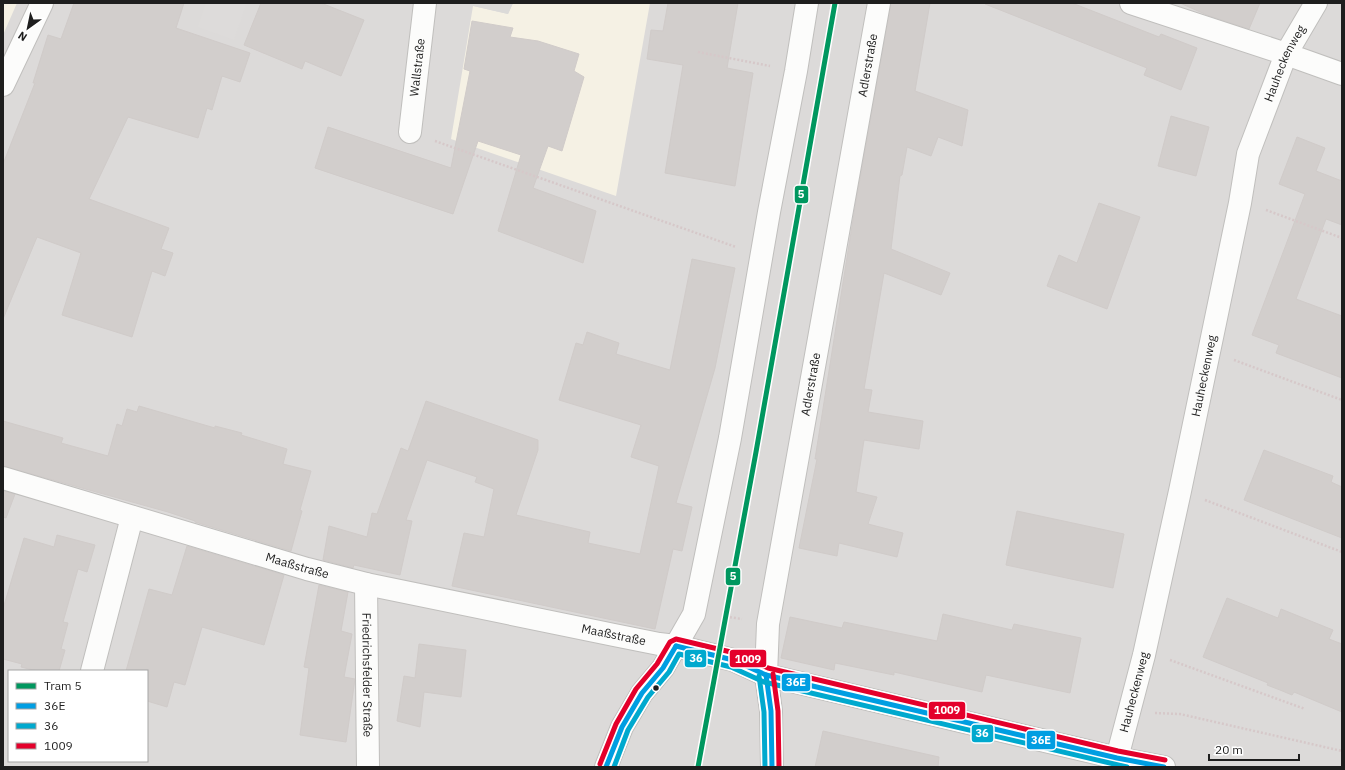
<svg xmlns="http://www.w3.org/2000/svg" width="1345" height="770" font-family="'IBM Plex Sans',sans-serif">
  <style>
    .residential { fill: #dcdad9; fill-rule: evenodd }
    .education { fill: #f5f1e4 }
    .religious { fill: #dbdad8 }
    .parking { fill: #dddbda }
    .building { fill: #d2cecc; stroke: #d0cbc9 }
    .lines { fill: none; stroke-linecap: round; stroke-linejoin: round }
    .minor-casing { stroke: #c0bfbd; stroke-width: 24 }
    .path { stroke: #d6c8c9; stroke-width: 2.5; stroke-dasharray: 2 2; stroke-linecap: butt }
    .minor { stroke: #fcfcfb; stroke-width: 22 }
    .bus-1-casing { stroke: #fff; stroke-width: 8 }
    .bus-2-casing { stroke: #fff; stroke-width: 8 }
    .bus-3-casing { stroke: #fff; stroke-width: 8 }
    .bus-1 { stroke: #009ee2; stroke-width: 5 }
    .bus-2 { stroke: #00a9ce; stroke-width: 5 }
    .bus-3 { stroke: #e4002b; stroke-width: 5 }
    .tram-1-casing { stroke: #fff; stroke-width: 8 }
    .tram-1 { stroke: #00975f; stroke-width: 5 }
    .bus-dot { fill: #1e1e1e; stroke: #fff; stroke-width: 1.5 }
    .labels { text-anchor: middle; stroke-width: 3; stroke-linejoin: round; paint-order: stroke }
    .street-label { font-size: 12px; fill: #1e1e1e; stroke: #fff }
    .line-badge { stroke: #fff; stroke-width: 1.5 }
    .badge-label { font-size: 11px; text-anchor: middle; font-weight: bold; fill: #fff }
  </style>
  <rect width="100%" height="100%" fill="#edeae7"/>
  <path class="residential" d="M3,3H1342V767H3ZM9,671H147V761H9Z"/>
  <g class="education">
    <path d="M3,3H17L3,35Z"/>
    <path d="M513,3H650L616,196L451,139L473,6L508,14Z"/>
  </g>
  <path class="religious" d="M461,3H513L508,14Z"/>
  <path class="parking" d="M206,3H247L234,40L198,27Z"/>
  <g class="building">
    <path d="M74,3H184L176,28L250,53L240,82L222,76L212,110L207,108L198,138L128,117L89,199L169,228L161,249L173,253L165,276L152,271L132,337L62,315L81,253L37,237L3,319V164L35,83H33L48,35L61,39Z"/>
    <path d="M261,3H321L364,20L341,76L305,61L302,69L244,45Z"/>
    <path d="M668,3H738L727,68L753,73L735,186L665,173L683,65L647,59L651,30L663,31Z"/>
    <path d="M891,3H930L915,91L968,110L962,146L938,137L931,156L907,147L902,175L900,176L891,249L950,273L941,295L884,273L864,389L872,390L868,412L923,421L919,449L864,440L856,492L877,497L868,524L903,533L897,557L839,543L837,556L799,548L817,459H815L856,201Z"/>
    <path d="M985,3H1072L1159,37L1161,34L1197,48L1181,90L1144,75L1147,68L985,4Z"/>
    <path d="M1180,3H1260L1249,29L1207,15Z"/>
    <path d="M472,21L513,28L510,37L538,41L579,54L574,71L584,77L562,151L548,146L533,188L596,211L583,263L498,231L521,155L478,141L453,214L315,168L328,127L451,168L470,71L464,69Z"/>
    <path d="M1171,116L1209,127L1196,176L1158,166Z"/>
    <path d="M1297,137L1325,148L1316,171L1342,181V225L1326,219L1296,299L1342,316V378L1276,353L1279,345L1252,335L1305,194L1279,184Z"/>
    <path d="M1099,203L1140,217L1107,309L1047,286L1059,255L1077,263Z"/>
    <path d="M692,259L735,268L715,368L676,503L692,507L682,551L673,549L655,629L452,586L464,533L484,537L494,489L475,482L477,477L427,460L406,520L412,521L400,575L354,565L353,568L323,560L329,526L367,537L372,513L377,514L401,448L408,451L426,401L538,440V450L516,515L590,532L588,543L640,554L659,466L631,457L641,425L559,400L576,343L583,345L587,332L619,343L616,354L670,370Z"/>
    <path d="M139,406L215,428V426L242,433L241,435L287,449L283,464L311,471L300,510L302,511L291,551L195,522V521L168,512L3,466V421L63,438L61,443L108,456L117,424L122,426L127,409L137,412Z"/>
    <path d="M1264,450L1333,476L1331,482L1342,487V538L1244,500Z"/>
    <path d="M3,491L15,494L6,518L3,517Z"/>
    <path d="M1017,511L1124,534L1113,588L1006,565Z"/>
    <path d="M57,535L95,545L87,572L78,569L63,622L68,623L61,649L65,650L59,671H37L21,667L22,664L3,659V609L24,538L54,547Z"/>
    <path d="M187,546L284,575L264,645L202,627L185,685L174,682L167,707L147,701V671H126L149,589L172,595Z"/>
    <path d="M319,585L348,592L341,631L352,634L344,677L355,679L346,742L300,735L309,668L304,667Z"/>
    <path d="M1227,598L1278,618L1281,609L1333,630L1329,639L1342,644V712L1294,692L1292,695L1280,690L1267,685L1268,683L1203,657Z"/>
    <path d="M943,614L1012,630L1014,624L1081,638L1070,693L986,675L982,692L894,672V675L835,663L834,670L781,658L790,617L842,628L844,622L937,641Z"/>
    <path d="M419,644L466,650L461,697L424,692L420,727L397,721L404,676L415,678Z"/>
    <path d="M823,731L939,757L938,767H815Z"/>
  </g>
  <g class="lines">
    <defs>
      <g id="minor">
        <path d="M1131,3L1286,54L1342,74"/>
        <path d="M3,85L42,3"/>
        <path id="s1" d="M410,132L425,3"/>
        <path id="s2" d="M3,478L307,569L366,584L614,635L659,644L676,646L733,660L766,675L1117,758L1164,767"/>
        <path id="s3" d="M366,584L368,767"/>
        <path d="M92,671L132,517"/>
        <path id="s4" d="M1117,758L1144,655L1180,491L1240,203L1248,154L1286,54L1316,3"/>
        <path d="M606,767L622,727L642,693L663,668L694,614L730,438L769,212L796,71L807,3"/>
        <path id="s5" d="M772,767L771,711L766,675L768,624L879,3"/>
      </g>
    </defs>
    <use href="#minor" class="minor-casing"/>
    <g class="path">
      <path d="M698,52L770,66"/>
      <path d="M435,141L736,247"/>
      <path d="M1266,210L1342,238"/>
      <path d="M1234,360L1342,400"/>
      <path d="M1205,500L1342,552"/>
      <path d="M722,616L742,619"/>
      <path d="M1170,660L1305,709"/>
      <path d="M1155,713L1180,714L1342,751"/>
    </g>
    <use href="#minor" class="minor"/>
    <defs>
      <g id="bus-1">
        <path d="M676,646L733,660L766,675L1117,758L1164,767"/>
        <path d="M766,675L771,711L772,767"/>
        <path d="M606,767L622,727L642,693L663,668L676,646"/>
      </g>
      <g id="bus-2">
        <path d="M759,676L764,712L765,767"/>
        <path d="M614,767L628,730L648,697L669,672L679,654L731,667L764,682L1127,767"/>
      </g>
      <g id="bus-3">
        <path d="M773,674L778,711L779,767"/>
        <path d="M600,764L616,724L636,689L657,664L670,642L676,639L735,653L768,668L1118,751L1165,760"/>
      </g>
    </defs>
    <use href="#bus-1" class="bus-1-casing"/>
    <use href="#bus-2" class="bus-2-casing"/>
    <use href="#bus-3" class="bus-3-casing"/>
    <use href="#bus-1" class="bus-1"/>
    <use href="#bus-2" class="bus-2"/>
    <use href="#bus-3" class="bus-3"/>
    <defs>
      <path id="tram-1" d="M698,767L756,452L835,3"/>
    </defs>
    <use href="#tram-1" class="tram-1-casing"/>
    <use href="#tram-1" class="tram-1"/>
  </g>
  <circle class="bus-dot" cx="656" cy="688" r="3.5"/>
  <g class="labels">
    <g class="street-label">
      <text dy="4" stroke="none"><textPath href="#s4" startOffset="716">Hauheckenweg</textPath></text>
      <text dy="4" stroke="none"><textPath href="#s5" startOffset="711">Adlerstraße</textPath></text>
      <text dy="4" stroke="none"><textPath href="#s1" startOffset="65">Wallstraße</textPath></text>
      <text dy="4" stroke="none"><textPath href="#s4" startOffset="392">Hauheckenweg</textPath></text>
      <text dy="4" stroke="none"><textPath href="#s5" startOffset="387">Adlerstraße</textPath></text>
      <text dy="4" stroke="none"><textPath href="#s2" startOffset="307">Maaßstraße</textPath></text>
      <text dy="4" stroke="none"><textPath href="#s2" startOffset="631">Maaßstraße</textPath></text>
      <text dy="4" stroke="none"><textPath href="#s3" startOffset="91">Friedrichsfelder Straße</textPath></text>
      <text dy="4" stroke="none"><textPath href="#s4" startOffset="68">Hauheckenweg</textPath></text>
    </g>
  </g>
  <g class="line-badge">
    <rect x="794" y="185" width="15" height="19" rx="4" fill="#00975f"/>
    <rect x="725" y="567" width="16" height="19" rx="4" fill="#00975f"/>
    <rect x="684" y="649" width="23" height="19" rx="4" fill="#00a9ce"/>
    <rect x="729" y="649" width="38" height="19" rx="4" fill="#e4002b"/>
    <rect x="781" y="673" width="30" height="19" rx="4" fill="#009ee2"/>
    <rect x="928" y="701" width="38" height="19" rx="4" fill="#e4002b"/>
    <rect x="971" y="724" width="23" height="19" rx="4" fill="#00a9ce"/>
    <rect x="1026" y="730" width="30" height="20" rx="4" fill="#009ee2"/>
  </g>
  <g class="badge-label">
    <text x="801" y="198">5</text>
    <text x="733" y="580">5</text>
    <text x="696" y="662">36</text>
    <text x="748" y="663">1009</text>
    <text x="796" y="686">36E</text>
    <text x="947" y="714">1009</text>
    <text x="982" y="737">36</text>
    <text x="1041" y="744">36E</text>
  </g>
  <rect width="1345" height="770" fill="none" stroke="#1e1e1e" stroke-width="8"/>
  <rect x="8" y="670" width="140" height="92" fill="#ffffff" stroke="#a5a5a5"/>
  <rect x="16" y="683" width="20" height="6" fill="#00975f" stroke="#a5a5a5"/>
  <text x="44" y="690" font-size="12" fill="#1e1e1e">Tram 5</text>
  <rect x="16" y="703" width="20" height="6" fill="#009ee2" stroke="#a5a5a5"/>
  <text x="44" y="710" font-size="12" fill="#1e1e1e">36E</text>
  <rect x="16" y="723" width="20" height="6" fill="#00a9ce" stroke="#a5a5a5"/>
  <text x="44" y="730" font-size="12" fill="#1e1e1e">36</text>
  <rect x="16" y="743" width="20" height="6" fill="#e4002b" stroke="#a5a5a5"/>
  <text x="44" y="750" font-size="12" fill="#1e1e1e">1009</text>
  <g transform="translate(28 28) rotate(213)" stroke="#ffffff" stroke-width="3" paint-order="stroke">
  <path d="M0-3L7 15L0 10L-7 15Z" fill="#1e1e1e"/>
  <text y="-6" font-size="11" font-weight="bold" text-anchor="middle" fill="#1e1e1e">N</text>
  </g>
  <path d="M1209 754v6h90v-6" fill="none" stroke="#1e1e1e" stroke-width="2"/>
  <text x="1215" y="754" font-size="12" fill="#1e1e1e" stroke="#ffffff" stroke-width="3" paint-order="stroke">20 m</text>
</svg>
